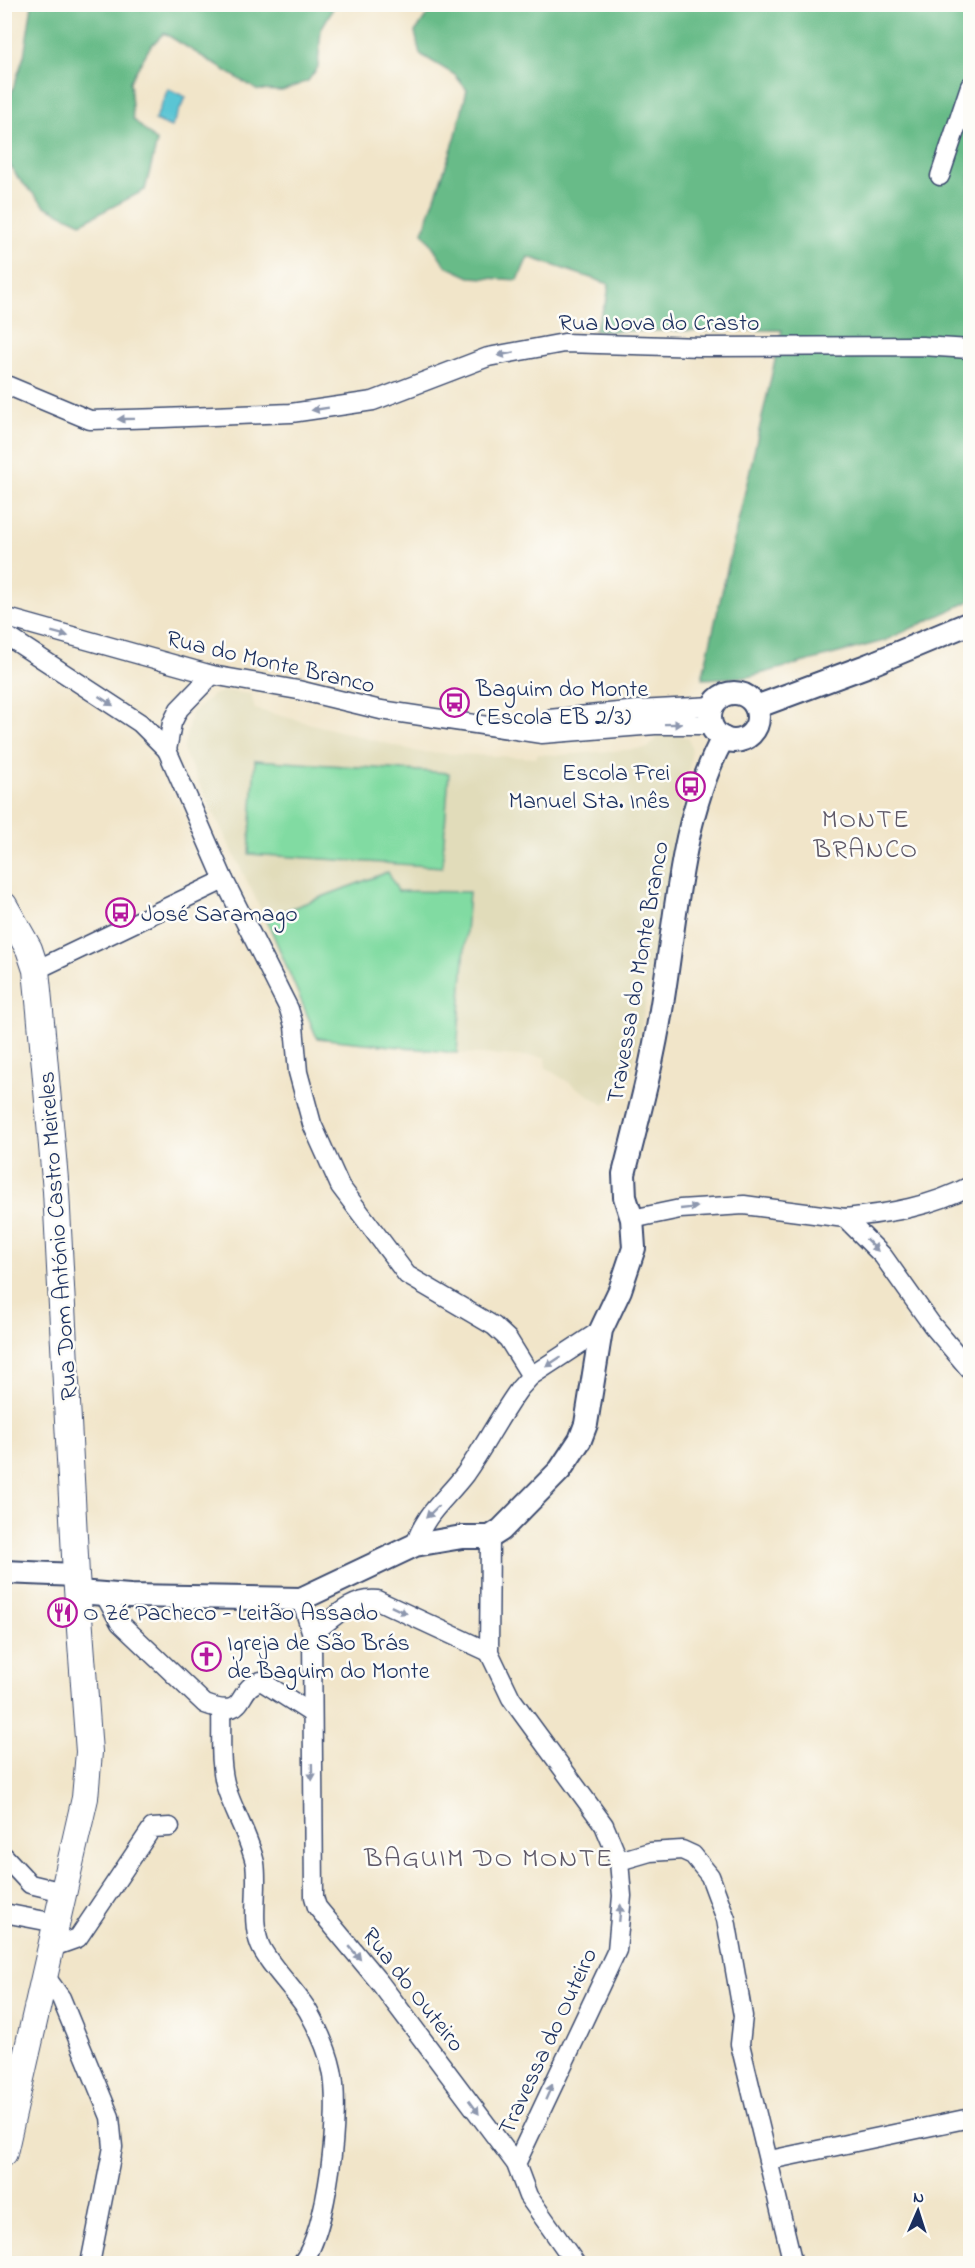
<svg xmlns="http://www.w3.org/2000/svg" width="975" height="2268" font-family="'Indie Flower',sans-serif">
  <style>
    .built { fill: #e1dcba }
    .green { fill: #81dba2; stroke: #4e8580; stroke-width: 1.5 }
    .forest { fill: #68bb88; stroke: #427573; stroke-width: 1.5 }
    .water { fill: #5ac5d4; stroke: #3a7a99; stroke-width: 1.5 }
    .lines { fill: none; stroke-linecap: round; stroke-linejoin: round }
    .minor-casing { stroke: #3b4a6e; stroke-width: 21 }
    .tertiary-casing { stroke: #3b4a6e; stroke-width: 26 }
    .secondary-casing { stroke: #3b4a6e; stroke-width: 28 }
    .minor { stroke: #fff; stroke-width: 18 }
    .tertiary { stroke: #fff; stroke-width: 22 }
    .secondary { stroke: #fff; stroke-width: 26 }
    .oneway { fill: #8d97ae }
    .labels { text-anchor: middle; stroke-width: 5; stroke-linejoin: round; paint-order: stroke }
    .street-label { font-size: 24px; fill: #1b2f5e; stroke: #fdfcf7 }
    .poi-label { font-size: 24px; fill: #1b2f5e; stroke: #fdfcf7; text-anchor: start }
    .neighbourhood-label { font-size: 26px; letter-spacing: 1.5px; fill: #5f5968; stroke: #fdfcf7 }
    .quarter-label { font-size: 27px; letter-spacing: 1.5px; fill: #5f5968; stroke: #fdfcf7 }
  </style>
  <rect width="100%" height="100%" fill="#fdfcf7"/>
  <filter id="ink" filterUnits="userSpaceOnUse"><feTurbulence type="fractalNoise" baseFrequency=".0167" numOctaves="2"/><feDisplacementMap in="SourceGraphic" scale="12" xChannelSelector="R" yChannelSelector="G"/><feConvolveMatrix kernelMatrix="1 2 1 2 8 2 1 2 1" color-interpolation-filters="sRGB"/></filter>
  <filter id="wash" filterUnits="userSpaceOnUse"><feTurbulence type="fractalNoise" baseFrequency=".008" numOctaves="4" result="noise"/><feDisplacementMap in="SourceGraphic" scale="24" xChannelSelector="R" yChannelSelector="G"/><feGaussianBlur stdDeviation="1.35" result="paint"/><feColorMatrix in="noise" values="0 0 0 0 0 0 0 0 0 0 0 0 0 0 0 0 0 1.4 0 .05"/><feComposite in="paint" operator="in"/></filter>
  <g filter="url(#wash)">
    <rect width="100%" height="100%" fill="#f1e5c9"/>
    <path class="built" d="M224,691L251,694L255,709L419,752L536,758L537,754L561,755L648,748L658,736L678,735L689,738L692,751L661,930L629,1083L604,1105L546,1068L545,1057L457,1053L469,892L397,891L388,872L265,918L183,750L191,714L213,695Z"/>
    <g class="green">
      <path d="M255,760L449,773L442,867L249,854Z"/>
      <path d="M388,872L398,891L469,892L457,1053L317,1038L266,918Z"/>
    </g>
    <g class="forest">
      <path d="M32,5V4L335,5L321,29L318,67L308,81L282,91L257,90L164,33L150,47L130,81L133,119L157,142L145,190L81,223L46,207L18,178L5,157L6,109L24,56Z"/>
      <path d="M418,5H970V601L884,641L748,677L702,679L782,330L594,331L607,299L609,284L528,257L518,280L470,277L446,266L423,232L455,139L467,90L455,75L420,54L415,32L429,13Z"/>
    </g>
    <path class="water" d="M168,89L186,97L171,127L155,120Z"/>
  </g>
  <g filter="url(#ink)">
    <g class="lines">
      <defs>
        <g id="minor">
          <path d="M940,176L970,86"/>
          <path d="M4,384L90,420L163,418L291,413L373,401L488,357L564,343L702,347L922,346L970,349"/>
          <path d="M4,617L212,675L298,690L381,710L542,734L655,725H712"/>
          <path d="M4,634L140,723L167,750"/>
          <path d="M212,675L179,709L172,723L167,750L224,880L289,1009L294,1026L298,1072L312,1124L340,1186L407,1275L494,1326L508,1339L531,1376"/>
          <path d="M531,732L549,719L638,710L713,706"/>
          <path d="M36,970L224,880"/>
          <path d="M845,1218C890,1213 930,1207 970,1186"/>
          <path d="M632,1219L680,1209L744,1205L845,1218L883,1256L932,1325L970,1370"/>
          <path d="M490,1537L489,1652L511,1698L604,1825L619,1861L622,1896L617,1950L516,2164"/>
          <path d="M415,1545C425,1513 445,1500 465,1474C485,1446 500,1415 520,1388L531,1376L601,1330"/>
          <path d="M104,1594L120,1623L205,1704C250,1721 234,1688 261,1681L311,1713"/>
          <path d="M301,1599L312,1634L314,1897L317,1907L380,1983L516,2164L528,2196L576,2264"/>
          <path d="M312,1634C331,1620 352,1597 377,1600L489,1652"/>
          <path d="M221,1710C222,1736 219,1762 226,1787C234,1813 249,1836 255,1863C259,1890 250,1919 260,1945C267,1963 297,1992 308,2011C317,2027 328,2051 332,2070C341,2110 328,2233 301,2264"/>
          <path d="M4,1856L30,1884L63,1892"/>
          <path d="M619,1861L650,1852L682,1850L693,1855L710,1876L726,1919L743,2016L740,2044L793,2264"/>
          <path d="M4,1913L56,1923"/>
          <path d="M50,1948L78,1938L152,1828L170,1827"/>
          <path d="M44,1974L61,1998L110,2117L113,2147L90,2264"/>
          <path d="M770,2160L970,2118"/>
        </g>
        <g id="tertiary">
          <circle cx="734" cy="717" r="24"/>
          <path d="M756,707L869,665L970,623"/>
          <path d="M4,1572L76,1575"/>
          <path d="M78,1592L130,1596L301,1599L415,1545L462,1537H490L501,1530L560,1470L580,1440L586,1424L601,1330L620,1290L634,1248L632,1219L625,1197L624,1174C638,1118 653,1062 662,1004C676,919 681,815 723,738"/>
        </g>
        <path id="secondary" d="M4,905L29,949L36,970L40,1011L56,1191L76,1575L89,1752L85,1798L4,2153"/>
      </defs>
      <use href="#minor" class="minor-casing"/>
      <use href="#tertiary" class="tertiary-casing"/>
      <use href="#secondary" class="secondary-casing"/>
      <use href="#minor" class="minor"/>
      <use href="#tertiary" class="tertiary"/>
      <use href="#secondary" class="secondary"/>
    </g>
    <defs><path id="oneway-solid" d="M-6-.8H1V-3.2L6.5 0L1 3.2V.8H-6Z" transform="scale(1.5)"/></defs>
    <g class="oneway">
      <use href="#oneway-solid" transform="translate(506 354) rotate(169)"/>
      <use href="#oneway-solid" transform="translate(320 409) rotate(171)"/>
      <use href="#oneway-solid" transform="translate(126 419) rotate(179)"/>
      <use href="#oneway-solid" transform="translate(60 634) rotate(15)"/>
      <use href="#oneway-solid" transform="translate(106 701) rotate(33)"/>
      <use href="#oneway-solid" transform="translate(673 724) rotate(-1)"/>
      <use href="#oneway-solid" transform="translate(689 1208) rotate(-6)"/>
      <use href="#oneway-solid" transform="translate(872 1245) rotate(45)"/>
      <use href="#oneway-solid" transform="translate(553 1362) rotate(146)"/>
      <use href="#oneway-solid" transform="translate(432 1512) rotate(136)"/>
      <use href="#oneway-solid" transform="translate(399 1610) rotate(25)"/>
      <use href="#oneway-solid" transform="translate(312 1772) rotate(89)"/>
      <use href="#oneway-solid" transform="translate(620 1913) rotate(-85)"/>
      <use href="#oneway-solid" transform="translate(355 1953) rotate(50)"/>
      <use href="#oneway-solid" transform="translate(549 2092) rotate(-66)"/>
      <use href="#oneway-solid" transform="translate(474 2107) rotate(54)"/>
    </g>
  </g>
  <defs>
    <symbol id="bus-ring" viewBox="-11 -11 22 22"><circle r="9.5" fill="#fdfcf7" stroke="#b5179e" stroke-width="1.5"/><path d="M-5-6H5V4H4V6H2V4H-2V6H-4V4H-5ZM-3.5-4V0h7V-4ZM-3.5 1.2v1.5H-2V1.2ZM2 1.2v1.5H3.5V1.2Z" fill="#b5179e"/></symbol>
    <symbol id="restaurant-ring" viewBox="-11 -11 22 22"><circle r="9.5" fill="#fdfcf7" stroke="#b5179e" stroke-width="1.5"/><path d="M-5-6h1v4h1v-4h1v4h1v-4h1v5L-1.5 .5V6h-2V.5L-5-1ZM5-6V6H3V1.5H1.5Q1.5-4 5-6Z" fill="#b5179e"/></symbol>
    <symbol id="church-ring" viewBox="-11 -11 22 22"><circle r="9.5" fill="#fdfcf7" stroke="#b5179e" stroke-width="1.5"/><path d="M-1.2-6h2.4v3.5h3.3v2.4h-3.3V6h-2.4V-.1h-3.3v-2.4h3.3Z" fill="#b5179e"/></symbol>
  </defs>
  <g fill-rule="evenodd">
    <use href="#bus-ring" x="438" y="686" width="33" height="33"/>
    <use href="#bus-ring" x="674" y="770" width="33" height="33"/>
    <use href="#bus-ring" x="104" y="896" width="33" height="33"/>
    <use href="#restaurant-ring" x="46" y="1596" width="33" height="33"/>
    <use href="#church-ring" x="190" y="1640" width="33" height="33"/>
  </g>
  <g class="labels">
    <g class="street-label">
      <text x="659" y="330">Rua Nova do Crasto</text>
      <text transform="translate(271 661) rotate(13)" y="8">Rua do Monte Branco</text>
      <text transform="translate(637 972) rotate(-80)" y="8">Travessa do Monte Branco</text>
      <text transform="translate(57 1236) rotate(-94)" y="8">Rua Dom António Castro Meireles</text>
      <text transform="translate(414 1989) rotate(52)" y="8">Rua do Outeiro</text>
      <text transform="translate(547 2041) rotate(-65)" y="8">Travessa do Outeiro</text>
    </g>
    <g class="poi-label">
      <text x="476" y="696">Baguim do Monte<tspan x="476" dy="28">(Escola EB 2/3)</tspan></text>
      <text x="670" y="780" text-anchor="end">Escola Frei<tspan x="670" dy="28">Manuel Sta. Inês</tspan></text>
      <text x="141" y="921">José Saramago</text>
      <text x="83" y="1620">O Zé Pacheco - Leitão Assado</text>
      <text x="227" y="1650">Igreja de São Brás<tspan x="227" dy="28">de Baguim do Monte</tspan></text>
    </g>
    <g class="neighbourhood-label">
      <text x="866" y="827">MONTE<tspan x="866" dy="30">BRANCO</tspan></text>
    </g>
    <g class="quarter-label">
      <text x="489" y="1866">BAGUIM DO MONTE</text>
    </g>
  </g>
  <rect width="975" height="2268" fill="none" stroke="#fdfcf7" stroke-width="24"/>
  <g transform="translate(918 2211) rotate(3)" stroke="#fdfcf7" stroke-width="4.5" paint-order="stroke">
  <path d="M0-4.5L10 22L0 15L-10 22Z" fill="#1b2f5e"/>
  <text y="-9" font-size="16" font-weight="bold" text-anchor="middle" fill="#1b2f5e">N</text>
  </g>
</svg>
